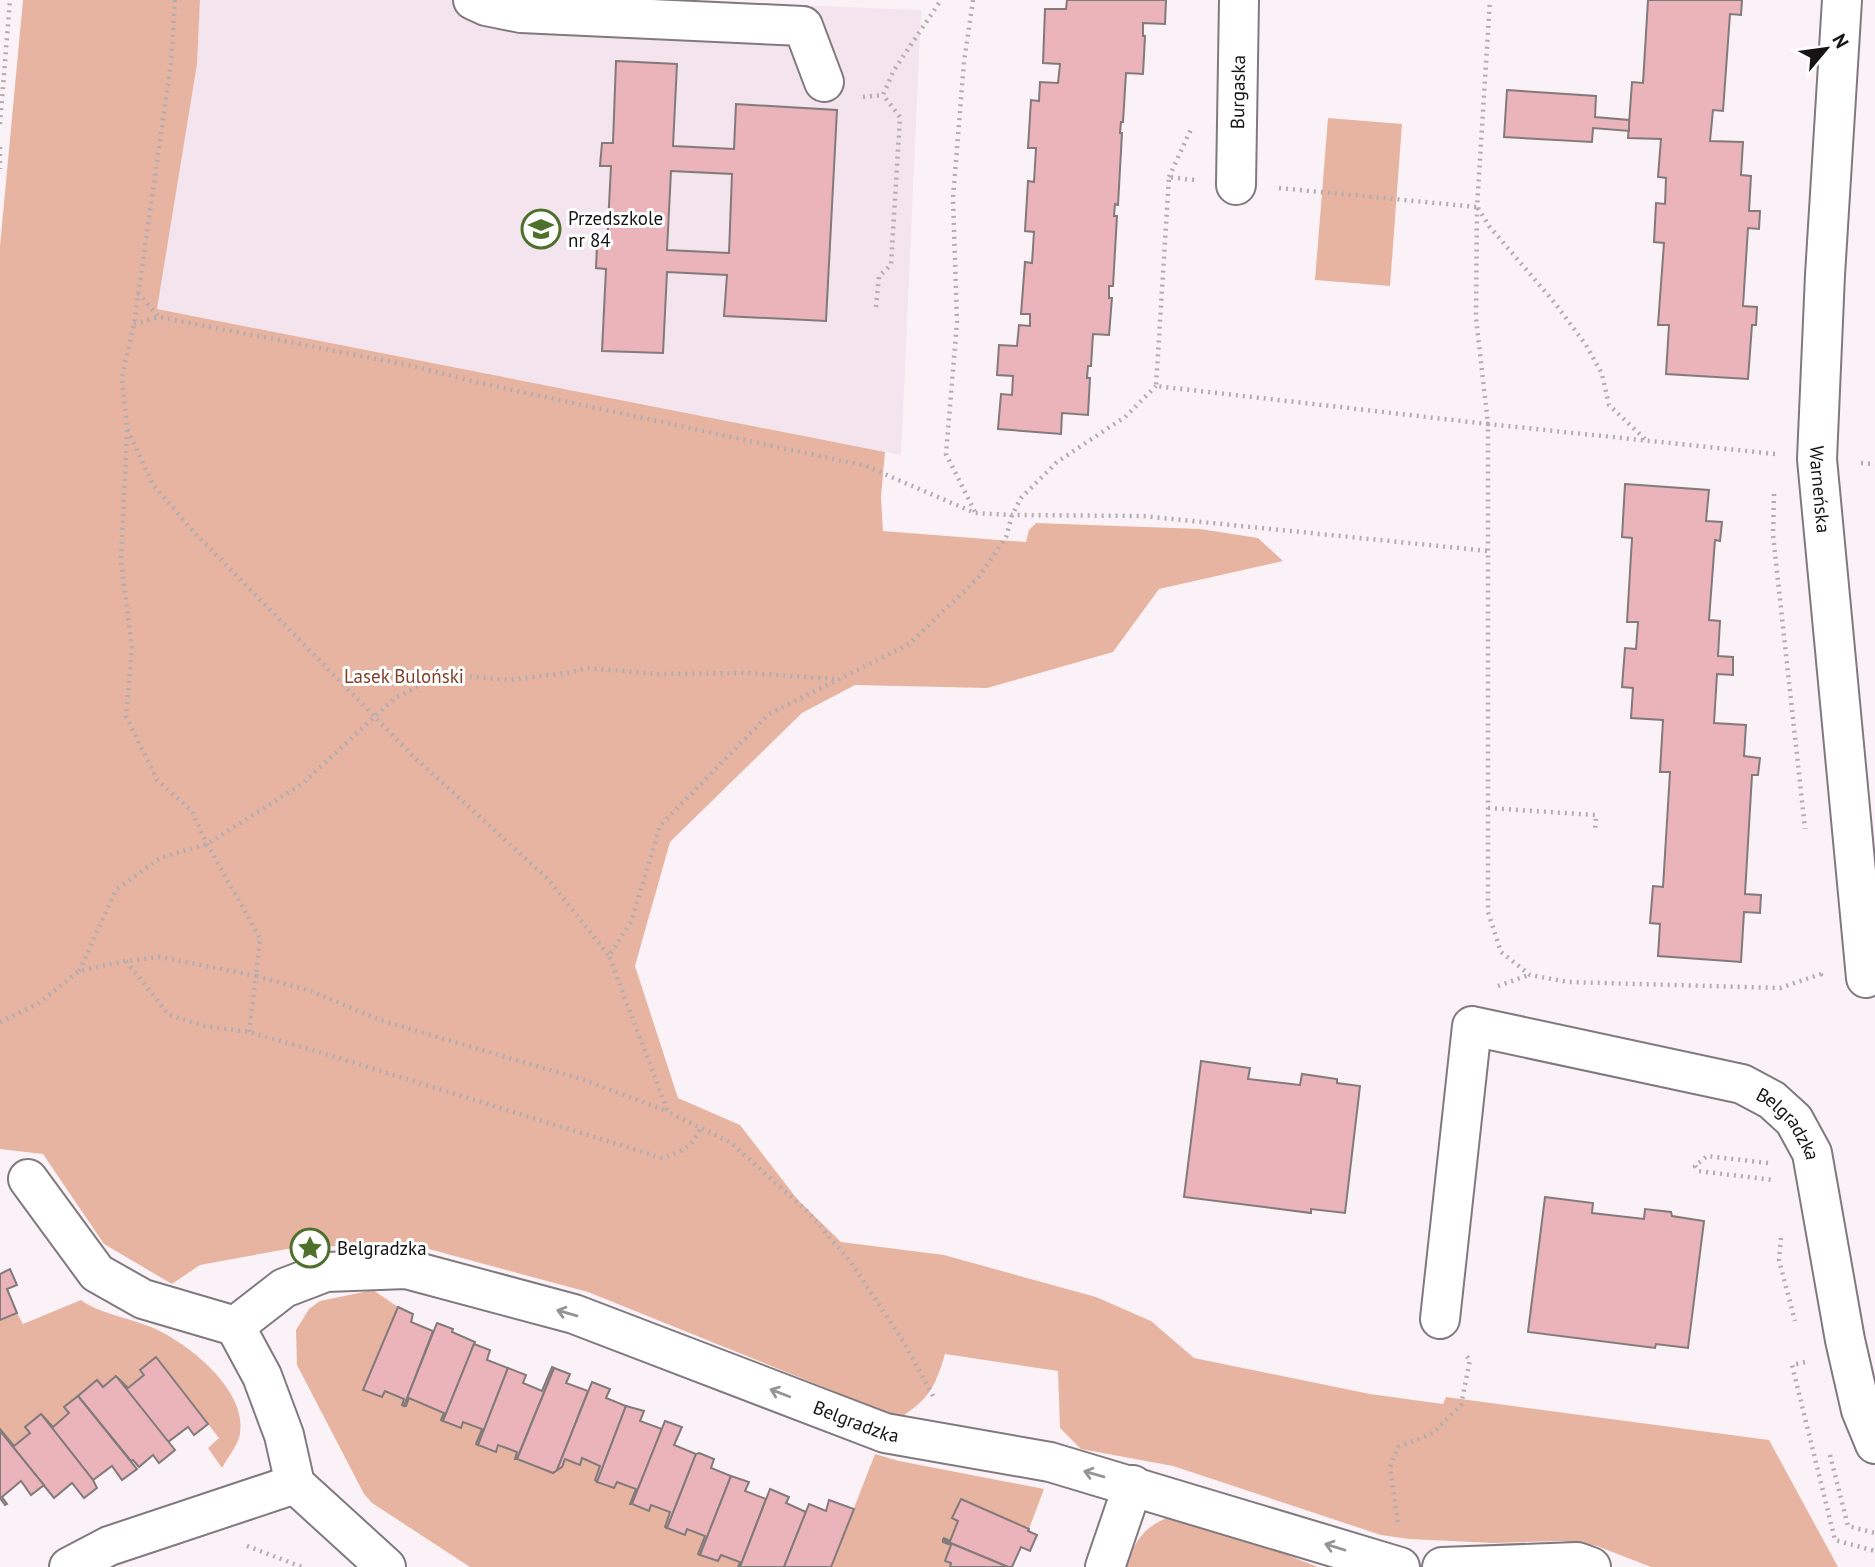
<svg xmlns="http://www.w3.org/2000/svg" width="1875" height="1567" font-family="'PT Sans',sans-serif">
  <style>
    .built { fill: #f3e4ed }
    .green { fill: #e7b4a1 }
    .building { fill: #ebb3ba; stroke: #827a7b; stroke-width: 2; fill-rule: evenodd }
    .lines { fill: none; stroke-linecap: round; stroke-linejoin: round }
    .minor-casing { stroke: #80797d; stroke-width: 42 }
    .path { stroke: #b3adb1; stroke-width: 4.5; stroke-dasharray: 2 5; stroke-linecap: butt }
    .minor { stroke: #fff; stroke-width: 38 }
    .oneway { stroke: #969596 }
    .labels { text-anchor: middle; stroke-width: 6; stroke-linejoin: round; paint-order: stroke }
    .street-label { font-size: 19px; fill: #161415; stroke: #fff }
    .poi-label { font-size: 19px; fill: #161415; stroke: #fff; text-anchor: start }
    .park-label { font-size: 19px; fill: #7f3f27; stroke: #fff }
  </style>
  <rect width="100%" height="100%" fill="#faf2f7"/>
  <path class="built" d="M200,0H666L921,10L901,455L157,309L197,64Z"/>
  <g class="green">
    <path d="M23,0H200L197,64L157,309L885,452L881,497L883,531L1026,542L1029,530L1036,523L1200,529L1258,538L1283,561L1159,589L1113,652L987,688L855,685L802,713L670,842L635,966L678,1098L740,1125L798,1200L841,1242L944,1255L1096,1297L1151,1321L1194,1358L1370,1394L1443,1404L1446,1397L1769,1440L1838,1567H1651L1597,1546L1562,1541L1493,1543L1409,1539L1381,1535L1173,1466L1081,1449L1060,1428L1058,1371L945,1354C935,1387 930,1398 900,1418L588,1292L403,1242L287,1249L200,1265L172,1284L104,1244L43,1154L0,1149V246Z"/>
    <path d="M1328,118L1402,124L1390,286L1315,280Z"/>
    <path d="M373,1290L398,1307L364,1390L382,1397L385,1391L404,1399L402,1405L405,1406L409,1398L444,1413L442,1420L461,1427L463,1422L482,1429L476,1444L496,1451L498,1445L517,1452L515,1459L553,1473L562,1467L565,1459L579,1465L582,1458L600,1466L597,1482L614,1488L617,1482L636,1489L630,1504L649,1511L651,1505L670,1512L665,1527L684,1535L687,1529L705,1536L700,1555L718,1561L721,1555L740,1562L738,1567H470L372,1503L364,1494L297,1365L296,1330L309,1309L320,1301Z"/>
    <path d="M81,1300C96,1312 131,1319 151,1327C187,1342 248,1390 240,1434C238,1445 228,1457 222,1468L208,1448L219,1438L156,1357L140,1370L144,1375L128,1388L117,1375L103,1387L97,1380L64,1407L69,1413L53,1427L42,1414L26,1427L30,1433L14,1446L0,1429V1320L17,1313L23,1324Z"/>
    <path d="M875,1454L899,1461L1044,1489L1029,1529L961,1499L953,1518L958,1521L950,1541H943L951,1545L945,1560L951,1563L950,1567H831Z"/>
    <path d="M1167,1518L1197,1520L1318,1567H1126C1134,1543 1142,1528 1167,1518Z"/>
  </g>
  <g class="building">
    <path d="M1067,0H1166L1165,24L1143,23V36H1145L1143,74L1126,73L1123,122H1121L1120,133H1122L1118,205L1115,204L1114,216H1117L1113,286H1109V298H1112L1109,335L1093,334L1091,366H1088L1087,378H1090L1088,415L1062,413L1061,434L998,429L1001,394L1012,395L1013,376L997,375L999,345L1017,346L1019,325L1030,326V314H1021L1025,262L1032,263L1034,232L1025,231L1028,181L1034,182L1036,148H1028L1031,100L1039,101L1040,82L1058,83L1060,64L1043,63L1045,9H1066Z"/>
    <path d="M1648,0H1742L1741,15L1730,14L1723,111L1713,110L1710,141L1743,142L1741,175L1751,176L1749,211H1760L1759,229L1748,228L1743,306L1757,307L1756,325H1752L1748,379L1666,374L1669,325H1658L1664,243L1654,242L1656,203L1665,204L1666,178L1658,177L1661,139L1628,138L1632,82L1643,83Z"/>
    <path d="M616,61L677,64L673,146L734,149L736,104L837,110L826,321L724,316L727,275L667,272L663,353L602,351L606,269L596,268L597,245H607L611,166H600L602,143H613ZM671,171L732,174L729,253L667,250Z"/>
    <path d="M1507,90L1596,96L1595,117L1629,120V131L1593,128L1592,142L1504,137Z"/>
    <path d="M1625,484L1709,490L1706,521L1722,522L1720,541L1715,540L1709,620L1720,621L1718,656L1733,657V675L1717,674L1714,723L1746,725L1744,756L1760,758L1758,775H1752L1745,894L1761,895L1760,913L1744,912L1741,962L1658,956L1660,924L1650,923L1653,886L1663,887L1670,772H1660L1663,720L1631,718L1633,688L1622,687L1625,648L1636,649L1638,622H1627L1632,538L1622,537Z"/>
    <path d="M1201,1061L1250,1068L1248,1079L1300,1085L1302,1074L1337,1079V1083L1360,1086L1345,1213L1311,1209V1213L1184,1197Z"/>
    <path d="M1545,1197L1593,1203L1592,1213L1644,1219L1645,1209L1671,1212L1672,1216L1704,1221L1688,1348L1656,1344L1655,1348L1528,1332Z"/>
    <path d="M10,1269L17,1285L7,1289L17,1313L0,1320V1274Z"/>
    <path d="M398,1307L413,1314L411,1322L433,1331L404,1406L402,1405L404,1399L385,1391L382,1397L363,1390Z"/>
    <path d="M437,1323L453,1329L452,1332L475,1342L443,1421L441,1420L444,1413L409,1398L406,1406H404Z"/>
    <path d="M474,1344L490,1350L487,1360L508,1368L478,1445L476,1444L482,1429L463,1422L461,1428L443,1421Z"/>
    <path d="M156,1357L208,1424L194,1435L188,1427L168,1442L116,1376L128,1388L144,1375L140,1370Z"/>
    <path d="M552,1367L554,1368L517,1459H515L517,1452L498,1445L496,1452L478,1445L508,1368L526,1375L523,1383L542,1391Z"/>
    <path d="M554,1368L570,1374L566,1383L588,1391L557,1470L553,1473L517,1459Z"/>
    <path d="M116,1376L175,1450L159,1463L153,1455L139,1467L133,1460L131,1461L78,1396L97,1380L103,1387Z"/>
    <path d="M592,1382L610,1389L606,1398L626,1406L597,1482L595,1480L600,1466L582,1458L580,1465L565,1459L562,1467L557,1470Z"/>
    <path d="M78,1396L137,1469L122,1480L112,1466L93,1480L41,1414L53,1427L69,1413L64,1407Z"/>
    <path d="M626,1406L644,1411L640,1421L662,1429L632,1504H630L636,1489L617,1482L614,1488L597,1482Z"/>
    <path d="M41,1414L93,1480L97,1488L84,1498L72,1483L54,1498L0,1431V1429L14,1446L30,1433L25,1427Z"/>
    <path d="M665,1421L682,1427L674,1445L696,1454L667,1528L665,1527L670,1512L651,1505L649,1511L632,1504Z"/>
    <path d="M0,1431L44,1485L31,1495L21,1481L2,1497L7,1504L5,1505L0,1498Z"/>
    <path d="M699,1453L714,1459L711,1468L731,1476L700,1555L698,1554L705,1536L687,1529L685,1535L667,1528L696,1454Z"/>
    <path d="M731,1476L749,1482L745,1491L766,1499L740,1567H738L740,1562L721,1555L718,1561L700,1555Z"/>
    <path d="M770,1489L789,1497L786,1503L806,1512L784,1567H740Z"/>
    <path d="M961,1499L1029,1529L1028,1531L1037,1535L1030,1551L1021,1547L1012,1567H1008L943,1540L944,1538L950,1541L958,1521L952,1518Z"/>
    <path d="M829,1500L854,1509L831,1567H784L809,1504L826,1511Z"/>
    <path d="M943,1540L1008,1567H950L951,1563L945,1561L951,1545L943,1542Z"/>
  </g>
  <g class="lines">
    <defs>
      <g id="minor">
        <path d="M473,0L486,6L521,13L803,26L824,82"/>
        <path id="s1" d="M1842,0L1825,275L1817,459L1866,978"/>
        <path id="s2" d="M1236,185L1239,0"/>
        <path d="M28,1179L97,1273L143,1299L235,1326L262,1376L284,1435L295,1484L386,1567"/>
        <path id="s3" d="M1440,1319L1472,1026L1742,1084L1772,1100L1794,1120L1812,1153L1845,1340L1861,1410L1875,1444"/>
        <path id="s4" d="M235,1326L284,1288L326,1272L406,1269L574,1314L885,1433L1050,1462L1400,1567"/>
        <path d="M69,1567L109,1546L295,1484"/>
        <path d="M1105,1567L1133,1485"/>
        <path d="M1442,1567L1577,1562L1591,1567"/>
      </g>
    </defs>
    <use href="#minor" class="minor-casing"/>
    <g class="path">
      <path d="M175,0L171,63L134,324L122,377L127,428L153,485L195,533L412,755L548,879L609,956"/>
      <path d="M973,0L964,62L953,198L957,322L946,454L975,512"/>
      <path d="M863,97L883,95L894,70L941,0"/>
      <path d="M0,124L10,0"/>
      <path d="M0,147V169"/>
      <path d="M1169,177L1192,127"/>
      <path d="M1194,180L1169,177L1156,386L1488,424L1476,318L1477,207L1490,0"/>
      <path d="M1279,188L1477,207"/>
      <path d="M1478,208L1489,226L1554,302L1586,345L1602,374L1609,405L1645,439"/>
      <path d="M138,293L159,317"/>
      <path d="M876,307L879,276L891,265L900,117L883,95"/>
      <path d="M134,324L159,317L413,366L480,383L866,466L975,513L1012,515L1143,516L1488,551"/>
      <path d="M127,430L121,561L132,648L126,716L157,780L192,811L207,844L260,938L256,976L311,991L380,1020L584,1080L667,1111"/>
      <path d="M1775,454L1488,424V912L1501,952L1530,975L1568,982L1780,988L1821,974L1820,970"/>
      <path d="M1861,463L1875,464"/>
      <path d="M1774,494L1773,535L1805,829"/>
      <path d="M1488,808L1596,815L1595,831"/>
      <path d="M126,961L169,1015L205,1026L249,1032L319,1052L662,1158C683,1151 692,1148 701,1127"/>
      <path d="M79,971L116,890L160,858L207,844L302,784L395,698L436,678L463,676L510,680L572,672L587,668L658,674L745,673L837,679"/>
      <path d="M1498,986L1529,975"/>
      <path d="M0,1022L39,1003L79,971L126,961L160,957L256,976L249,1032"/>
      <path d="M1768,1163L1707,1156L1695,1166L1698,1171L1773,1180"/>
      <path d="M1781,1238L1779,1260L1795,1321"/>
      <path d="M1805,1362L1792,1365L1835,1540L1875,1551"/>
      <path d="M933,1396L903,1341L850,1261L808,1212L730,1142L668,1112L609,956L631,922L660,826L769,714L909,644L978,578L1006,537L1012,515L1021,498L1057,462L1125,417L1156,386"/>
      <path d="M1830,1455L1848,1526L1875,1533"/>
      <path d="M1398,1522L1390,1468L1398,1447L1433,1433L1461,1405L1470,1360L1465,1354"/>
      <path d="M247,1546L302,1567"/>
    </g>
    <use href="#minor" class="minor"/>
  </g>
  <defs><path id="oneway-shaft" d="M-6 0H5M1.5-3L5.5 0L1.5 3" fill="none" stroke-width="1.6" stroke-linecap="round" stroke-linejoin="round" transform="scale(1.75)"/></defs>
  <g class="oneway">
    <use href="#oneway-shaft" transform="translate(567 1313) rotate(-164)"/>
    <use href="#oneway-shaft" transform="translate(780 1393) rotate(-159)"/>
    <use href="#oneway-shaft" transform="translate(1094 1474) rotate(-164)"/>
    <use href="#oneway-shaft" transform="translate(1335 1547) rotate(-163)"/>
  </g>
  <defs>
    <symbol id="school-ring" viewBox="-11 -11 22 22"><circle r="9.5" fill="#fff" stroke="#4d712a" stroke-width="1.5"/><path d="M0-5L7-2L0 1L-7-2ZM-4 1L0 2.5L4 1V4Q0 6-4 4Z" fill="#4d712a"/></symbol>
    <symbol id="sight-ring" viewBox="-11 -11 22 22"><circle r="9.5" fill="#fff" stroke="#4d712a" stroke-width="1.5"/><path d="M0-6L1.8-2.2L6-1.7L2.9 1.2L3.7 5.4L0 3.3L-3.7 5.4L-2.9 1.2L-6-1.7L-1.8-2.2Z" fill="#4d712a"/></symbol>
  </defs>
  <g fill-rule="evenodd">
    <use href="#school-ring" x="519" y="207" width="44" height="44"/>
    <use href="#sight-ring" x="288" y="1226" width="44" height="44"/>
  </g>
  <g class="labels">
    <g class="street-label">
      <text dy="7" stroke="none"><textPath href="#s2" startOffset="93">Burgaska</textPath></text>
      <text dy="7" stroke="none"><textPath href="#s1" startOffset="490">Warneńska</textPath></text>
      <text dy="7" stroke="none"><textPath href="#s3" startOffset="634">Belgradzka</textPath></text>
      <text dy="7" stroke="none"><textPath href="#s4" startOffset="663">Belgradzka</textPath></text>
    </g>
    <g class="poi-label">
      <text x="568" y="225">Przedszkole<tspan x="568" dy="22">nr 84</tspan></text>
      <text x="337" y="1255">Belgradzka</text>
    </g>
    <g class="park-label">
      <text x="404" y="683">Lasek Buloński</text>
    </g>
  </g>
  <g transform="translate(1826 49) rotate(61)" stroke="#ffffff" stroke-width="5" paint-order="stroke">
  <path d="M0-5L12 26L0 18L-12 26Z" fill="#161415"/>
  <text y="-10" font-size="19" font-weight="bold" text-anchor="middle" fill="#161415">N</text>
  </g>
</svg>
